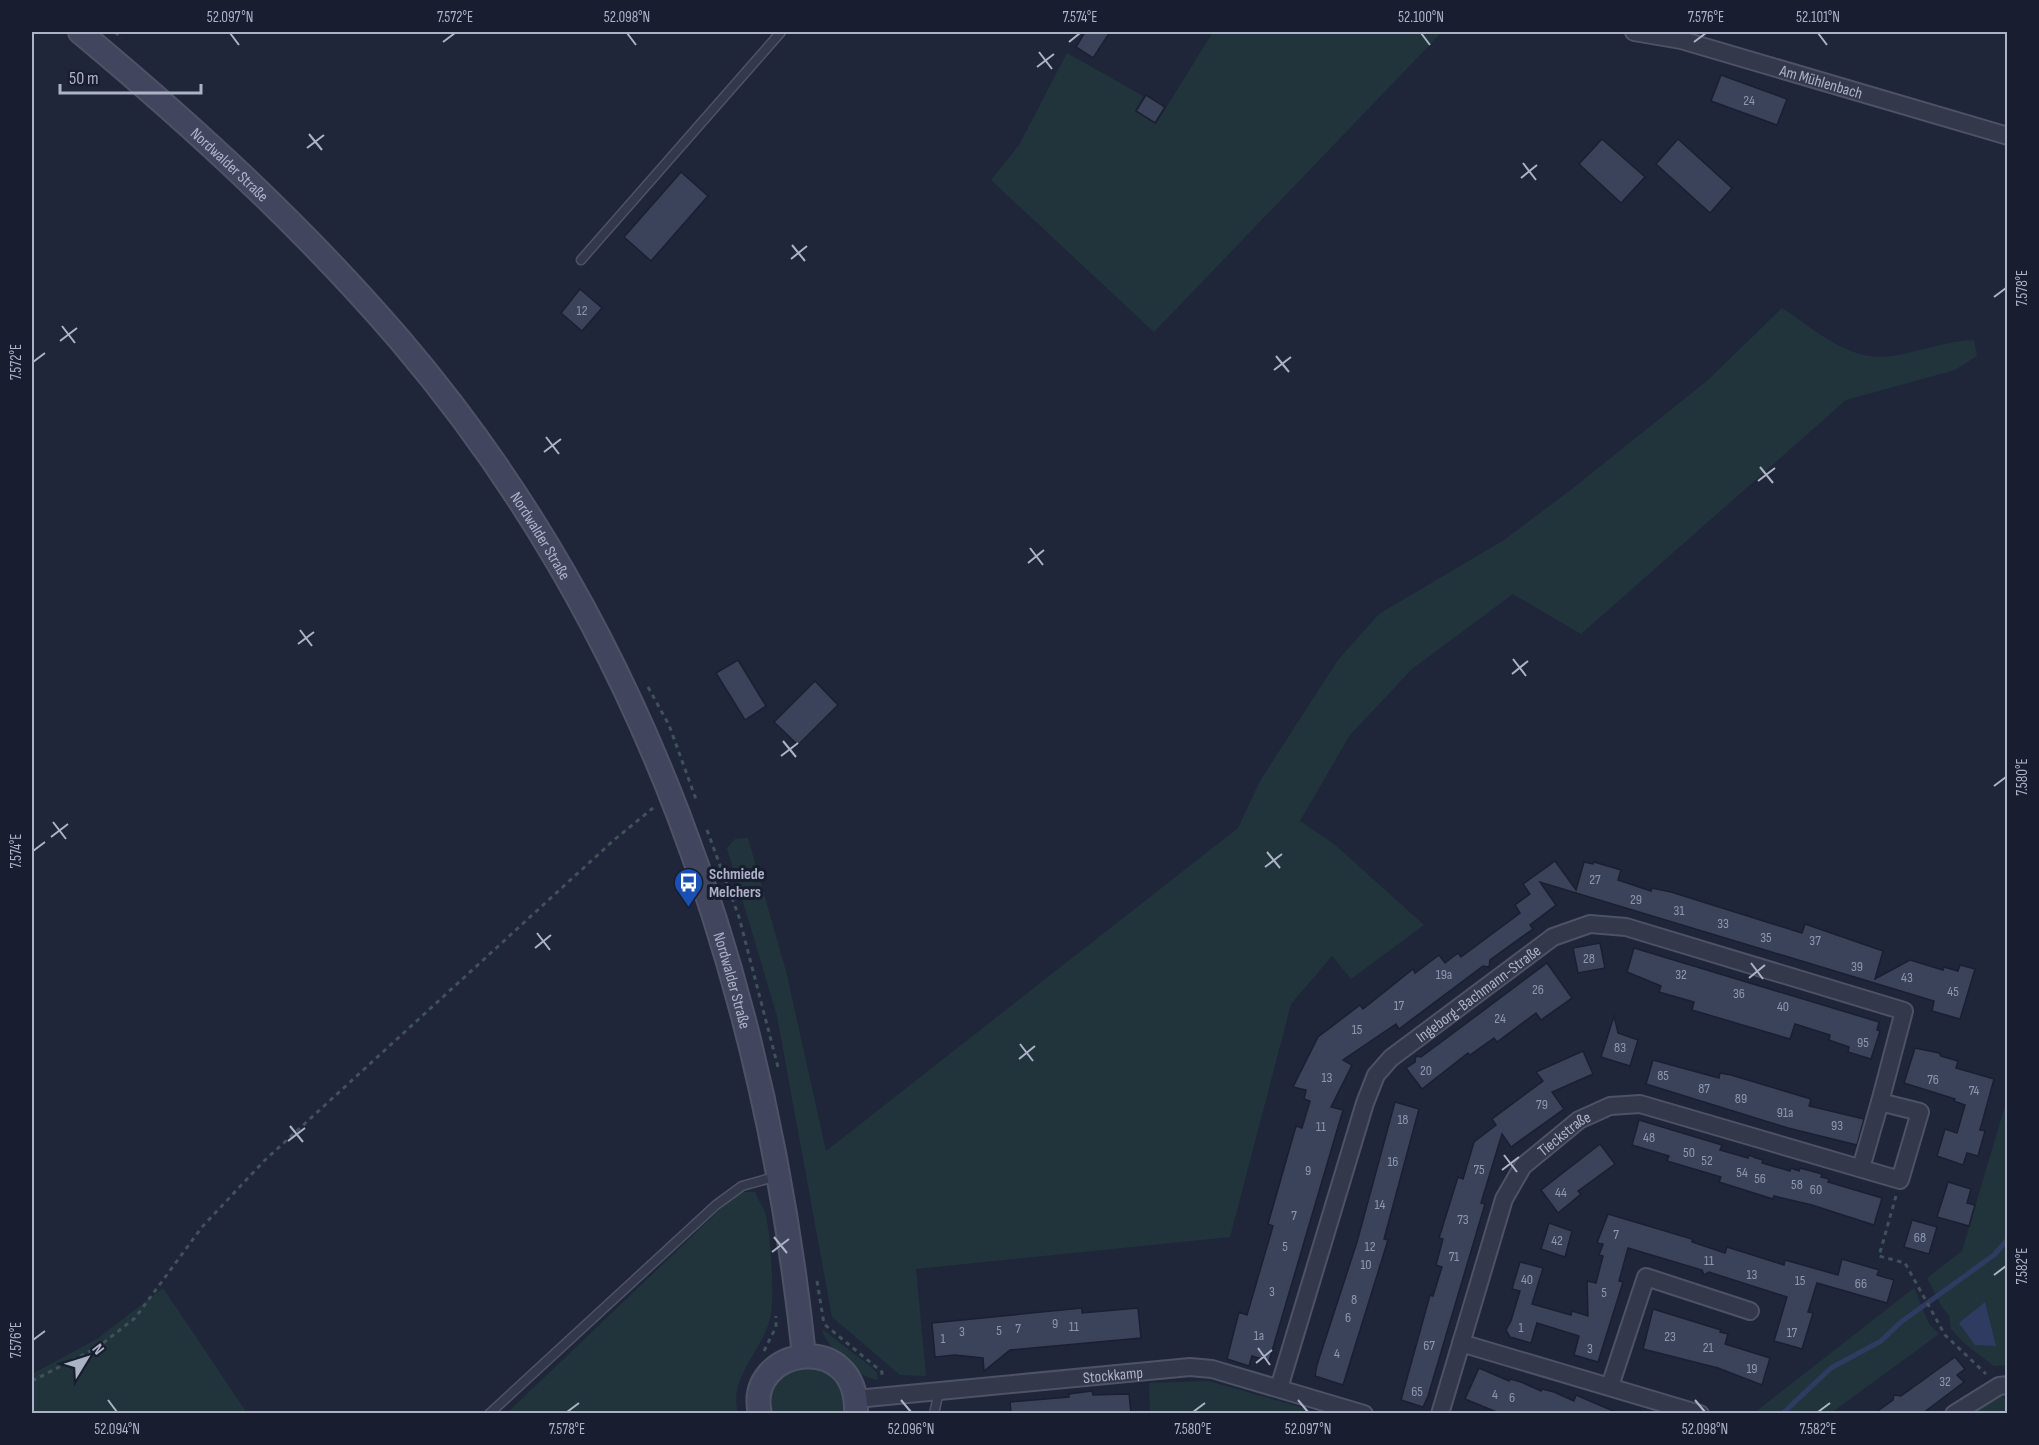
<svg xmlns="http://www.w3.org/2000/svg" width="2039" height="1445" font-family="'Sofia Sans Condensed',sans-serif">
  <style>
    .green { fill: #21343b }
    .water { fill: #2f3b61 }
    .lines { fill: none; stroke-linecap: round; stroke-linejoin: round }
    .stream { stroke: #2f3b61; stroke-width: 5 }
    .building { fill: #3b435b; stroke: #1a2031; stroke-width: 1.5 }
    .lane-casing { stroke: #4d5365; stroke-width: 11 }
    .street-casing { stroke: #4d5365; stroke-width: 20 }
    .secondary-casing { stroke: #4d5365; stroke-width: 26 }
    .path { stroke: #3f5159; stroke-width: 3; stroke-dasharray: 4.5 4.5; stroke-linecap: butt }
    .lane { stroke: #33394b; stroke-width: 8 }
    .street { stroke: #33394b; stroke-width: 16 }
    .secondary { stroke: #41465e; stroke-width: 22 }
    .ticks { fill: none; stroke: #adb3c7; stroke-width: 2 }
    .labels { text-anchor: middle; stroke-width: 6; stroke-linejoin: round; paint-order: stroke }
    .number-label { font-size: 14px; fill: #9097ac }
    .street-label { font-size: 16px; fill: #adb3c7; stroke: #181e2f }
    .poi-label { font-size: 16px; font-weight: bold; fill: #adb3c7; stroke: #181e2f; text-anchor: start }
    .neatline { fill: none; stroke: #adb3c7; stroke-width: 2 }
    .ticks-label { font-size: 15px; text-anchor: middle; fill: #adb3c7 }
  </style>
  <rect width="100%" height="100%" fill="#1f263a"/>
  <g class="green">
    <path d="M1213,32H1442L1154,332L991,180L1019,145L1067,53L1143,96L1135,111L1156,124Z"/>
    <path d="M1782,308C1814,329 1850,363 1891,356C1919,352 1945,341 1974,340L1977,356L1955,370L1846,400L1581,634L1513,594L1412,669L1350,735L1300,821L1334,844L1424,925L1351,979L1332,956L1291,1004L1230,1237L916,1269L926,1376L900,1375L832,1317L777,1016L727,848L735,839L748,838L786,971L826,1151L1238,828L1260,781L1338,660L1379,614L1504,540L1572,489L1708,380Z"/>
    <path d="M2007,1099V1365L1994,1366L1965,1344L1951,1329L1949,1315L1942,1307L1927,1278L1962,1251Z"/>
    <path d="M743,1192H755C757,1199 763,1206 765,1213C771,1232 775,1300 770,1319C762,1351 728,1378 738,1413H507L728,1202Z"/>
    <path d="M163,1288L247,1413H32V1374L97,1339Z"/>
    <path d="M1914,1288L1929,1324L1939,1334L1831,1413H1754Z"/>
    <path d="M822,1329L870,1366L877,1373L878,1380C860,1379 826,1347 822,1329Z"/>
    <path d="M812,1367C836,1373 846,1390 843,1413H773C764,1387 788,1368 812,1367Z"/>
    <path d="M1208,1381L1321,1413H1150L1149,1383Z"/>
    <path d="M1998,1394L2004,1397L2007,1413L1970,1414Z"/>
  </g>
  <path class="water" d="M1985,1302L1996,1346L1975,1345L1959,1323Z"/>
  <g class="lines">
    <path class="stream" d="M1782,1414L1831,1368L1881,1341L1901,1322L1994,1255L2008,1239"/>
  </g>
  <g class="building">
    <path d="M1085,32H1110L1093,58L1076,47Z"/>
    <path d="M1721,75L1787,99L1777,125L1711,101Z"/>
    <path d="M1146,95L1165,107L1155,123L1136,111Z"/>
    <path d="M1602,139L1645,177L1621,203L1579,164Z"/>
    <path d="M1678,139L1732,188L1710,213L1656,164Z"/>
    <path d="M681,172L708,196L651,261L624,237Z"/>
    <path d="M580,289L602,308L582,331L561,313Z"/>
    <path d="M738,660L766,706L745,720L716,673Z"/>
    <path d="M815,681L838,705L798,745L774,722Z"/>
    <path d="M1555,861L1576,890L1584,862L1593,864L1594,862L1621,870L1618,880L1651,891L1652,888L1671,892L1802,933L1805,924L1883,951L1875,979L1910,960L1943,970L1944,967L1958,971L1960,965L1975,969L1960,1019L1932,1011L1934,1001L1540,882L1556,905L1530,925L1533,929L1490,960L1489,967L1483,966L1399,1029L1396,1024L1343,1060L1352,1065L1331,1107L1343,1110L1269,1361L1252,1356L1249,1366L1227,1359L1239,1312L1247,1315L1273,1226L1268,1224L1296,1126L1302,1128L1310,1101L1304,1099L1306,1090L1293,1087L1318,1037L1360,1005L1363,1009L1413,969L1415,973L1439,955L1445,963L1458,953L1461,957L1492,934L1520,913L1515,905L1530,894L1523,884Z"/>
    <path d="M1600,943L1605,968L1578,973L1573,948Z"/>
    <path d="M1634,948L1879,1022L1877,1030L1880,1031L1871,1059L1848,1052L1849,1047L1829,1040L1830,1035L1795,1024L1790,1039L1692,1010L1694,1002L1659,992L1661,986L1627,972Z"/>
    <path d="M1547,963L1572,998L1541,1020L1536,1013L1497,1042L1494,1038L1470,1055L1468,1053L1422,1089L1406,1068L1415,1062L1416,1056L1421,1057Z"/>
    <path d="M1614,1016L1618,1033L1638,1040L1630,1066L1601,1057Z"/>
    <path d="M1915,1048L1939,1053L1941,1056L1958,1061L1956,1068L1994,1079L1980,1130L1985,1131L1978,1156L1967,1153L1963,1165L1937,1156L1945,1129L1957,1133L1965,1105L1954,1101L1955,1099L1904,1083Z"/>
    <path d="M1583,1051L1593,1074L1552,1092L1564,1109L1511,1147L1502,1134L1481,1203L1485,1204L1428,1396L1423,1407L1401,1400L1430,1295L1433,1296L1442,1267L1436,1265L1443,1239L1439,1238L1458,1177L1463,1179L1474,1142L1496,1125L1492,1119L1543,1081L1536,1072Z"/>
    <path d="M1653,1060L1719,1078L1720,1073L1731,1075L1811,1099L1809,1106L1864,1119L1857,1145L1788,1128L1646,1084Z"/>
    <path d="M1395,1102L1419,1109L1384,1239L1388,1240L1343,1385L1315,1376L1317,1365L1357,1242Z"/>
    <path d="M1639,1120L1722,1145L1720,1150L1748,1158L1749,1155L1756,1158L1763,1160L1762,1163L1790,1171L1791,1168L1799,1171L1800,1168L1822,1174L1821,1177L1829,1179L1828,1182L1882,1198L1874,1225L1812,1205L1774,1196L1773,1199L1719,1182L1721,1177L1667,1161L1669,1156L1632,1145Z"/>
    <path d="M1600,1144L1615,1164L1578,1191L1581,1194L1558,1213L1541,1190Z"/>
    <path d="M1948,1182L1971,1189L1967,1203L1975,1205L1969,1226L1937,1217Z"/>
    <path d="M1608,1214L1692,1239V1242L1725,1253L1727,1247L1784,1265L1785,1260L1838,1275L1842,1259L1879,1270L1877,1275L1894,1280L1887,1303L1817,1283L1808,1312L1813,1313L1802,1349L1774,1341L1787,1297L1709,1272L1704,1275L1702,1270L1628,1248L1619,1281L1623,1282L1598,1362L1574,1355L1579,1336L1537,1323L1531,1343L1510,1337L1506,1330L1511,1321L1520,1291L1512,1289L1520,1262L1543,1268L1532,1304L1571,1315L1572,1311L1588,1316L1587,1281L1596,1283L1603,1256L1599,1255L1603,1244L1597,1243Z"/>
    <path d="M1912,1220L1937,1227L1929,1254L1904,1247Z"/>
    <path d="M1549,1223L1572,1231L1565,1257L1541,1249Z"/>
    <path d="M1082,1308V1313L1138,1308L1141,1338L1010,1350L984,1371L983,1358L955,1355L935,1357L932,1323Z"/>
    <path d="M1653,1309L1721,1330L1720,1332L1728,1334L1725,1344L1770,1358L1762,1385L1718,1368L1643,1349Z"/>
    <path d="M1955,1357L1965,1369L1957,1375L1964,1382L1923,1413H1875L1893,1400L1894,1395L1901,1396Z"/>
    <path d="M1479,1368L1509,1381L1510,1379L1521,1382L1541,1391L1542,1389L1554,1392L1574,1401L1576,1395L1618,1413H1499L1465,1399Z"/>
    <path d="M1092,1391L1093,1395L1129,1394L1131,1413H1011L1010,1402L1069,1397V1394Z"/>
  </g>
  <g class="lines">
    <defs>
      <g id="lane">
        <path d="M581,260L781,32"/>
        <path d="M489,1414L716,1205L742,1186L778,1176"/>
        <path d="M934,1414L939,1391"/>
      </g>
      <g id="street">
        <path id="s1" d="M1634,32L1681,40L2008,136"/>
        <path d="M1461,1343L1700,1414"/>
        <path d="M1610,1386L1646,1277L1750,1311"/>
        <path id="s2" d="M1279,1388L1365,1103L1376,1075L1391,1058L1553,937L1590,924L1626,927L1904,1011L1880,1102"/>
        <path id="s3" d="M856,1399L1190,1367L1212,1369L1364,1414"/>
        <path id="s4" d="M1440,1414L1504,1199L1523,1166L1579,1120L1610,1106L1640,1104L1900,1180L1920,1112L1880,1102L1861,1168"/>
        <path d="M1954,1414L1999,1386L2008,1385"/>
      </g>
      <g id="secondary">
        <path id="s5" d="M80,32C194,127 303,227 400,340C644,626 765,985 804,1355"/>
        <path d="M760,1414C744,1347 860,1328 856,1414"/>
      </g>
    </defs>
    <use href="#lane" class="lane-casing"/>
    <use href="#street" class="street-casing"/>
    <use href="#secondary" class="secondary-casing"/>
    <g class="path">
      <path d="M115,32L122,38"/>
      <path d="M648,687L669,725L697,802"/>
      <path d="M707,830L739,917L779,1071"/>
      <path d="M1896,1196L1879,1256L1905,1263L1945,1335L1986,1374"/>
      <path d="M817,1281L824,1324L882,1372V1379"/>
      <path d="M764,1351L776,1327V1316"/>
      <path d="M32,1381L98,1347L135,1318L202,1227L264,1161L614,840L653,808"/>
    </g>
    <use href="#lane" class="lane"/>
    <use href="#street" class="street"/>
    <use href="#secondary" class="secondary"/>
  </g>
  <path class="ticks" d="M230,33L239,45M627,33L636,45M1421,33L1430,45M1818,33L1827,45M443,42L455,33M1069,42L1080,33M1694,42L1706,33M1039,52L1052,69M1037,67L1054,54M309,134L322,150M307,148L324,135M1523,163L1536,180M1521,178L1537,165M792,245L805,261M791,259L807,246M1994,297L2006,288M62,326L75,343M60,341L77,328M1276,356L1289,372M33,362L45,353M1274,370L1291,357M546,437L559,454M544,452L561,439M1760,467L1773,483M1758,481L1775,468M1030,548L1043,565M1028,563L1044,550M300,630L312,646M298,644L314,632M1513,659L1526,676M1512,674L1528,661M783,741L796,757M781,756L798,743M1994,786L2006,777M53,822L66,839M51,837L68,824M33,851L45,842M1267,852L1280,868M1265,867L1282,854M537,933L550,950M535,948L551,935M1751,963L1763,979M1749,978L1765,965M1020,1044L1033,1061M1019,1059L1035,1046M290,1126L303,1142M288,1141L305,1128M1504,1155L1517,1172M1502,1170L1519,1157M774,1237L787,1253M772,1252L789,1239M1994,1275L2006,1266M33,1340L45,1331M1258,1348L1270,1365M1256,1363L1272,1350M108,1400L117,1412M901,1400L911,1412M1298,1400L1308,1412M1695,1400L1705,1412M567,1412L579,1403M1193,1412L1205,1403M1818,1412L1830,1403"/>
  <defs>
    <symbol id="bus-pin" viewBox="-11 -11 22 30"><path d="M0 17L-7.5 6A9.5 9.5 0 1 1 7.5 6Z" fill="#1a4fb4" stroke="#181e2f"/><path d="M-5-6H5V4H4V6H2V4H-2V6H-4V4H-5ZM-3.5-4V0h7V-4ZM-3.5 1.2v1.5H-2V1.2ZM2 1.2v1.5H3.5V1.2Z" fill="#fff"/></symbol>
  </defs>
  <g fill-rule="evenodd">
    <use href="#bus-pin" x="672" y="866" width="33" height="45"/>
  </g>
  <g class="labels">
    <g class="number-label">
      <text x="1749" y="105">24</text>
      <text x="582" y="315">12</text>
      <text x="1595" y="884">27</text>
      <text x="1636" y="904">29</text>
      <text x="1679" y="915">31</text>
      <text x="1723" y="928">33</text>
      <text x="1766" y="942">35</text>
      <text x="1815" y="945">37</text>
      <text x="1589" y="963">28</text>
      <text x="1857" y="971">39</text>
      <text x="1444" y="979">19a</text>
      <text x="1681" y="979">32</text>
      <text x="1907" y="982">43</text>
      <text x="1538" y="994">26</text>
      <text x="1953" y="996">45</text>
      <text x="1739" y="998">36</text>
      <text x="1399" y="1010">17</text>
      <text x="1783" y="1011">40</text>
      <text x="1500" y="1023">24</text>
      <text x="1357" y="1034">15</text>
      <text x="1863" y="1047">95</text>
      <text x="1620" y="1052">83</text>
      <text x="1426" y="1075">20</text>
      <text x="1663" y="1080">85</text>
      <text x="1327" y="1082">13</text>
      <text x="1933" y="1084">76</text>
      <text x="1704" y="1093">87</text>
      <text x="1974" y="1095">74</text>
      <text x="1741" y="1103">89</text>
      <text x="1542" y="1109">79</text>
      <text x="1785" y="1117">91a</text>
      <text x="1403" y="1124">18</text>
      <text x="1837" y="1130">93</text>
      <text x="1321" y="1131">11</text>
      <text x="1649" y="1142">48</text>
      <text x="1689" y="1157">50</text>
      <text x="1707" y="1165">52</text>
      <text x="1393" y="1166">16</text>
      <text x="1479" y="1174">75</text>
      <text x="1308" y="1175">9</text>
      <text x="1742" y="1177">54</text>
      <text x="1760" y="1183">56</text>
      <text x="1797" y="1189">58</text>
      <text x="1816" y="1194">60</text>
      <text x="1561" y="1197">44</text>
      <text x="1380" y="1209">14</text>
      <text x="1294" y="1220">7</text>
      <text x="1463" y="1224">73</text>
      <text x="1616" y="1239">7</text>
      <text x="1920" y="1242">68</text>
      <text x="1557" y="1245">42</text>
      <text x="1285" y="1251">5</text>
      <text x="1370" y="1251">12</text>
      <text x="1454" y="1261">71</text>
      <text x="1709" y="1265">11</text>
      <text x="1366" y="1269">10</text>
      <text x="1752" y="1279">13</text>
      <text x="1527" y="1284">40</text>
      <text x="1800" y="1285">15</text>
      <text x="1861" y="1288">66</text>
      <text x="1272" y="1296">3</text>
      <text x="1604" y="1297">5</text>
      <text x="1354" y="1304">8</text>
      <text x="1348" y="1322">6</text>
      <text x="1055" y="1328">9</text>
      <text x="1074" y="1331">11</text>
      <text x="1521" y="1332">1</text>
      <text x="1018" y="1333">7</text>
      <text x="999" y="1335">5</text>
      <text x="962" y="1336">3</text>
      <text x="1792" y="1337">17</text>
      <text x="1259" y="1340">1a</text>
      <text x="1670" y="1341">23</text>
      <text x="943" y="1343">1</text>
      <text x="1429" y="1350">67</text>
      <text x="1708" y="1352">21</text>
      <text x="1590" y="1353">3</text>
      <text x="1337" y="1358">4</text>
      <text x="1752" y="1373">19</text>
      <text x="1945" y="1386">32</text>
      <text x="1417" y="1396">65</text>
      <text x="1495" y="1399">4</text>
      <text x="1512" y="1402">6</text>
    </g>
    <g class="street-label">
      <text dy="6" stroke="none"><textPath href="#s1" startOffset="194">Am Mühlenbach</textPath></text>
      <text dy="6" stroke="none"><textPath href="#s5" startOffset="200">Nordwalder Straße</textPath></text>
      <text dy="6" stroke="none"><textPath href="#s5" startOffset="686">Nordwalder Straße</textPath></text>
      <text dy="6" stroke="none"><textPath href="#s5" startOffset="1172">Nordwalder Straße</textPath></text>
      <text dy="6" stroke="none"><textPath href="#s2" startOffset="459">Ingeborg-Bachmann-Straße</textPath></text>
      <text dy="6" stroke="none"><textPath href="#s4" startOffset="315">Tieckstraße</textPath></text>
      <text dy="6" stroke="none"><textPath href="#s3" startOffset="258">Stockkamp</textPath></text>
    </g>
    <g class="poi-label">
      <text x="709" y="879">Schmiede<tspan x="709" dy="18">Melchers</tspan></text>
    </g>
  </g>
  <rect width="2039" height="1445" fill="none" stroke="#181e2f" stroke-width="66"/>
  <g transform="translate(87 1358) rotate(52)" stroke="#181e2f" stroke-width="4.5" paint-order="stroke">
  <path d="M0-4.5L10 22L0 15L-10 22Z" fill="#adb3c7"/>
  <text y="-9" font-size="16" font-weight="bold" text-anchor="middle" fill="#adb3c7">N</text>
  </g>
  <path d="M60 84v9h141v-9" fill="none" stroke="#adb3c7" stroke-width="3"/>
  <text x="69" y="84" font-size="18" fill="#adb3c7" stroke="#181e2f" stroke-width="4.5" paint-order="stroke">50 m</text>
  <rect x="33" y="33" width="1973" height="1379" class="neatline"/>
  <g class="ticks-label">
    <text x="230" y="22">52.097°N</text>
    <text x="455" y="22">7.572°E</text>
    <text x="627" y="22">52.098°N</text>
    <text x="1080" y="22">7.574°E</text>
    <text x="1421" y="22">52.100°N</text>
    <text x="1706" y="22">7.576°E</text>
    <text x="1818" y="22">52.101°N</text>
    <text transform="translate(2022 288) rotate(-90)" y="5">7.578°E</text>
    <text transform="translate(16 362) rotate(-90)" y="5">7.572°E</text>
    <text transform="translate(2022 777) rotate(-90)" y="5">7.580°E</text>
    <text transform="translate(16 851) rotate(-90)" y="5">7.574°E</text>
    <text transform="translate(2022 1266) rotate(-90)" y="5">7.582°E</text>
    <text transform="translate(16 1340) rotate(-90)" y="5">7.576°E</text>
    <text x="117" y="1434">52.094°N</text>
    <text x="567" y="1434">7.578°E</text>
    <text x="911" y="1434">52.096°N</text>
    <text x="1193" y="1434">7.580°E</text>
    <text x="1308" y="1434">52.097°N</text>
    <text x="1705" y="1434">52.098°N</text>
    <text x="1818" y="1434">7.582°E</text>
  </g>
</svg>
